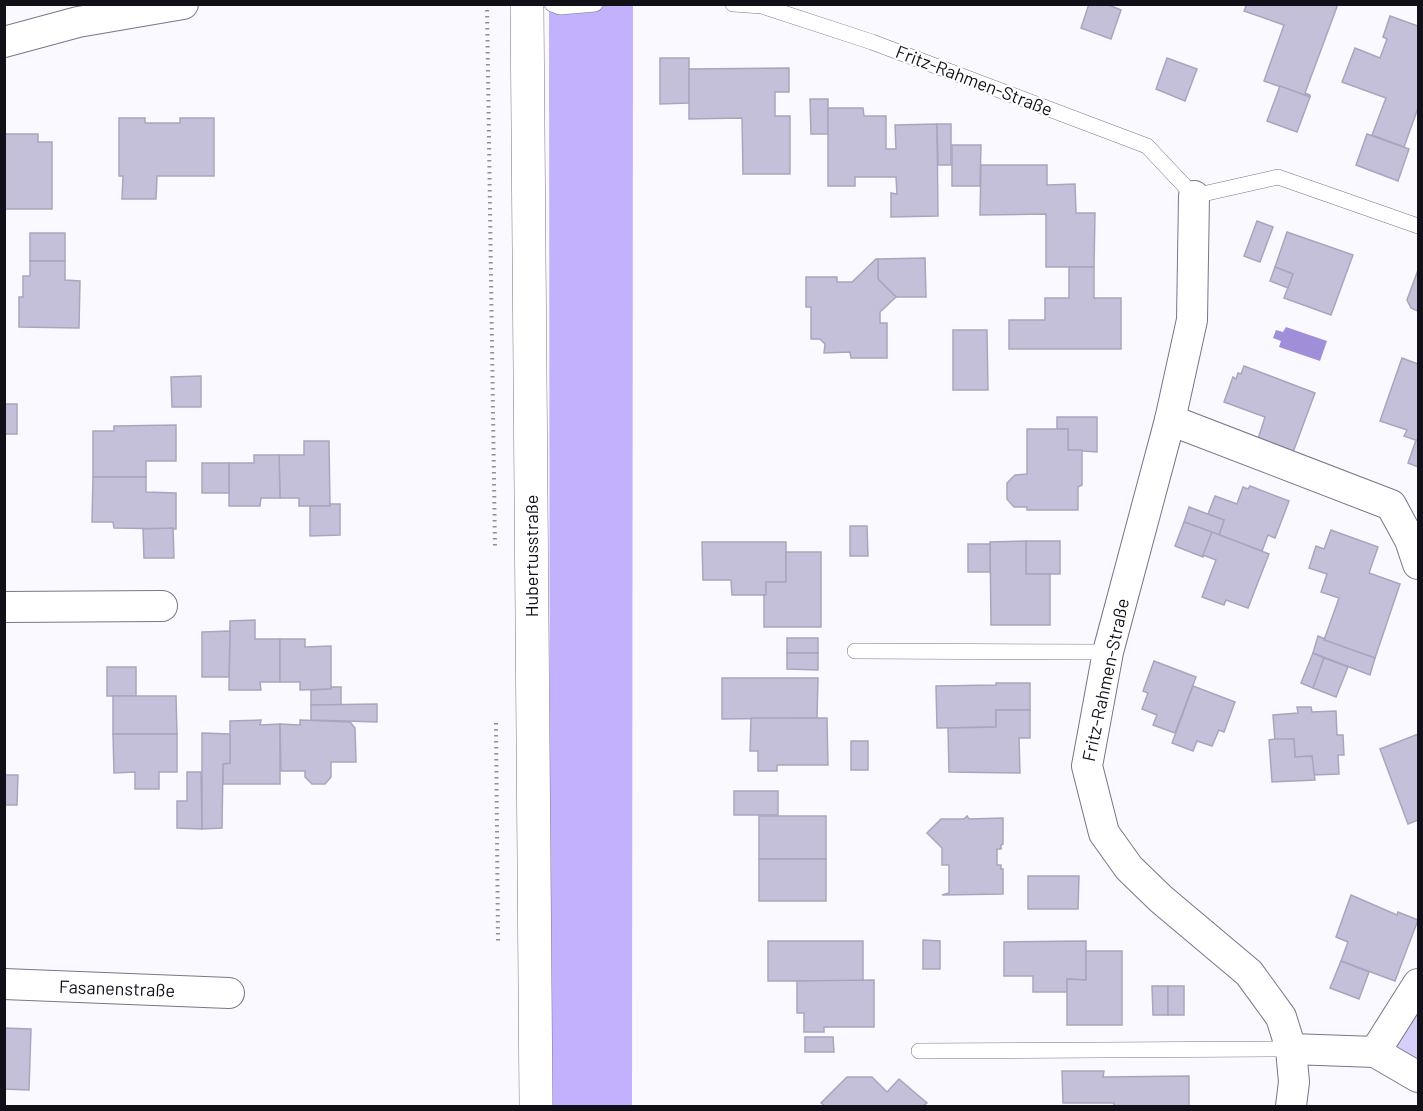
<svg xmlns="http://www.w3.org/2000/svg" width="1423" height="1111" font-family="Barlow,sans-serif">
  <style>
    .green { fill: #d7cefa }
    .forest { fill: #c3b1fe }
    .water { fill: #a08ed8 }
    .building { fill: #c5c0d9; stroke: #aaa5be; stroke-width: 1.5 }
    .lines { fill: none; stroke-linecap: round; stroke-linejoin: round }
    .lane-casing { stroke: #7a758c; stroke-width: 16 }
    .street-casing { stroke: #7a758c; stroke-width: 32 }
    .secondary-casing { stroke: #7a758c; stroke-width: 34 }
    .path { stroke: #908f96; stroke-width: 4; stroke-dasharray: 1.5 4.5; stroke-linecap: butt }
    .lane { stroke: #fff; stroke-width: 15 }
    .street { stroke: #fff; stroke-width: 30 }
    .secondary { stroke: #fff; stroke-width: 33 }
    .labels { text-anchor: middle; stroke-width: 4.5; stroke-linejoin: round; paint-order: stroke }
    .street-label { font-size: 18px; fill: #110f18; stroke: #fff }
  </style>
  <rect width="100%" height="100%" fill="#faf9ff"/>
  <path class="green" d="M1418,1006V1063L1392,1048Z"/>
  <path class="forest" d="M549,5H633L632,1106H550Z"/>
  <path class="water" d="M1286,327L1327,341L1320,361L1279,347L1281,341L1273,338L1276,330L1283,332Z"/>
  <g class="building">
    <path d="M1089,4H1106L1121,10L1111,39L1081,28Z"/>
    <path d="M1247,4H1338L1305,93L1310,95V97L1264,81L1284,25L1244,11Z"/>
    <path d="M1390,16L1418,26V108L1404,147L1372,135L1386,98L1342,82L1355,48L1380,58L1387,39L1383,37Z"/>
    <path d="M660,58H689V103L660,104Z"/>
    <path d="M1167,58L1197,69L1185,101L1156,89Z"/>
    <path d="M789,68V92H775V116H790V174H743L742,118L689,119V69Z"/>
    <path d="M1280,86L1310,97L1297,132L1267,121Z"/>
    <path d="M810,99H828V134H811Z"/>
    <path d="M828,108H863L864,116H886V149H896L895,125L937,124L938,216L891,217V193L897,194L896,177H855V186H828Z"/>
    <path d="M119,118H145V123H180V118H214V176H157L156,199H122L123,176H119Z"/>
    <path d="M937,124H951V165H938Z"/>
    <path d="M4,134H38V142H52V209H4Z"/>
    <path d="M1367,134L1409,149L1398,181L1356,165Z"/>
    <path d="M952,145H981L980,186H952Z"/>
    <path d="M981,165H1047V185L1075,184L1076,213H1095L1094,267H1046V214L980,215Z"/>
    <path d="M1257,221L1273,227L1260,262L1244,256Z"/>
    <path d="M1287,232L1353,255L1331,315L1284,298L1293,274L1275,267Z"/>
    <rect x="30" y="233" width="35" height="28"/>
    <path d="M925,258L926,297H896L878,279V259Z"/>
    <path d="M876,259H878V279L896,297L880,312V323H887V358H851L850,352L824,353L825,344L820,339H811V307H806V277H837V282H852Z"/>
    <path d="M30,261H65V280L80,281L79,328L19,327V297H23V276H30Z"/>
    <path d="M1069,267H1094V298H1121V349H1009V320H1045V298H1069Z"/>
    <path d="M1275,267L1293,274L1288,288L1270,281Z"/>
    <path d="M1418,270V311L1411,308L1407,300Z"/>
    <path d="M953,330H987L988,390H953Z"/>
    <path d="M1402,358L1418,364V441L1404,436L1407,430L1380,421Z"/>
    <path d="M1244,366L1315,393L1292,455L1257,442L1265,417L1224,402L1233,377L1236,379L1238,373L1241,374Z"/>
    <path d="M201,376V407H172L171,377Z"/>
    <rect x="4" y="404" width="13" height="30"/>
    <path d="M1057,417H1097V452L1068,450V429H1057Z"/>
    <path d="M176,425V461H146V477H93V431H114V426Z"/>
    <path d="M1027,429H1068V450H1082V485L1078,487V510H1027V507H1014L1007,499V483L1015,475L1027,474Z"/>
    <path d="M1416,440L1418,441V467L1408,463Z"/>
    <path d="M304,441H329L330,506H299V498H280L279,455H304Z"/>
    <path d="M254,455H279L280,498H261L260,506H229V463H254Z"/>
    <rect x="202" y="463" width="27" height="30"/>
    <path d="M93,477H146V492L176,493V529L114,528L113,522H92Z"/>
    <path d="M1250,486L1289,501L1275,538L1268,535L1262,551L1219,535L1224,520L1208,514L1215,496L1237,504L1243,487L1248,489Z"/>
    <path d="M330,504H340V535L310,536V506H330Z"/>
    <path d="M1189,507L1224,520L1219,535L1184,522Z"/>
    <path d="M1184,522L1212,532L1203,557L1175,546Z"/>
    <path d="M850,526H867L868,556H850Z"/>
    <path d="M173,528L174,558H144L143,529Z"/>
    <path d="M1331,530L1378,547L1369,573L1400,584L1375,658L1324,640L1339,598L1321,592L1327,574L1309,568L1316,546L1324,549Z"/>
    <path d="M1212,532L1269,554L1248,608L1226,600L1224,605L1202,597L1216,560L1203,555Z"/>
    <rect x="1026" y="541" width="34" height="33"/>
    <path d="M1026,541V574H1050V625H991L990,542Z"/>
    <path d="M702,542H786V582H766V595H732L731,580H703Z"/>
    <rect x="968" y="544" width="22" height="28"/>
    <path d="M786,552H821V627H764V595H766V582H786Z"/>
    <path d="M255,620V639H280V682H260L261,690H229L230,621Z"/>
    <path d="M202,632L230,631L229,677H202Z"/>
    <path d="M1318,636L1325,639L1324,640L1375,658L1370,675L1313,653Z"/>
    <rect x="787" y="638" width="31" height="15"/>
    <path d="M280,639H305V647L331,646V689L300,690V682H280Z"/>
    <path d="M787,653H818V670L787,669Z"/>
    <path d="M1313,653L1324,658L1313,688L1301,683Z"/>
    <path d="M1324,658L1348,667L1336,697L1313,688Z"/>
    <path d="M1154,661L1196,677L1175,733L1153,725L1157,715L1142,709L1148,693L1143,691Z"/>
    <rect x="107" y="667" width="29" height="29"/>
    <path d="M722,678H818L817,718L722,719Z"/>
    <path d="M996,683H1030V710H996V727L937,728L936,686L996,685Z"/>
    <path d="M1193,686L1235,702L1224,732L1219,730L1212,746L1197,741L1193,751L1172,743Z"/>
    <path d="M331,687H341V705H311V690L331,689Z"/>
    <path d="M113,696H176L177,734H113Z"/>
    <path d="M377,704V722L311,720V705Z"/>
    <path d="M1297,707H1311L1312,712L1336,711L1337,735H1343L1344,755H1338L1339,774L1313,775L1312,756L1295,757L1294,739L1275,741L1273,715L1298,713Z"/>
    <path d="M996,710H1030V738H1019L1020,773L949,772L948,728L996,727Z"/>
    <path d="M751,718H827L828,765H777V771H758V751H750Z"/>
    <path d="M261,720L260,725L280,724V784H223V764L230,763V721Z"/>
    <path d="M300,720L350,722L355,728L356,762H331V777L325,784H312L305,777V771H281L280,724L300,725Z"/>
    <path d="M202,733L230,734V763L223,764L222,828L202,829Z"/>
    <path d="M113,734H177V772H159V789H135V772L114,773Z"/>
    <path d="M1418,734V820L1408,824L1380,749Z"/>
    <path d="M1275,739H1294L1295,757L1312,756L1315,780L1272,782L1269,740Z"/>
    <rect x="851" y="741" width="17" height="29"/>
    <path d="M187,772H201L202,829L177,828V801H187Z"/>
    <path d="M4,775H18L17,805H4Z"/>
    <rect x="734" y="791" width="44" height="24"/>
    <rect x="759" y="816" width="67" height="43"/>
    <path d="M967,816L969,819L1003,818V844L1001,845V849H997V865H1001V869H1003V894L942,895L949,893V865H942V848L927,833L941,819H964Z"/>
    <rect x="759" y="859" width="67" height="42"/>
    <path d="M1028,876H1079L1078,909H1028Z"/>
    <path d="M1351,895L1397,915L1398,912L1418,920L1395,981L1341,961L1348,942L1336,937Z"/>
    <path d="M923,940L940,941V969H923Z"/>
    <rect x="768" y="941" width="95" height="40"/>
    <path d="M1086,941V980L1067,979V992H1033V976H1004V942Z"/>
    <path d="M1086,951H1122V1025H1067V979L1086,980Z"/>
    <path d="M1341,961L1369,972L1359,999L1330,988Z"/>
    <path d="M874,980V1027H824V1032H804V1013H797V981Z"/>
    <path d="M1152,986H1168V1015H1153Z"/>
    <rect x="1168" y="986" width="16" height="29"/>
    <path d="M4,1028L31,1029L29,1090L4,1089Z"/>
    <path d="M805,1037H833L834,1052H805Z"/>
    <path d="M1062,1071H1104L1103,1077L1189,1076V1106H1114V1103H1063Z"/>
    <path d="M847,1077H872L887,1092L899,1079L927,1103L923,1106H825L821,1103Z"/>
  </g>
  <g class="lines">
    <defs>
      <g id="lane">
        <path d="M552,4L560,7L595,4"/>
        <path d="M733,4L762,6L872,42L1147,146L1194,196L1278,177L1418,226"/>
        <path d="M855,651L1108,652"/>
        <path d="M919,1051L1291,1049"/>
      </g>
      <g id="street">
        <path d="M4,42L78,22L183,4"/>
        <path d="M1194,196L1192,320L1170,420L1108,652L1087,766L1104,833L1129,868L1161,899L1249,973L1281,1017L1291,1049L1294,1082L1291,1106"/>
        <path d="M1170,420L1391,505L1410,540L1418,564"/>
        <path d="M4,607L162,606"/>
        <path d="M4,984L229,993"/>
        <path d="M1291,1049L1375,1052L1418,984"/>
        <path d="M1375,1052L1418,1077"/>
      </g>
      <path id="secondary" d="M527,4L536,1106"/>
    </defs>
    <use href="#lane" class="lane-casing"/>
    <use href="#street" class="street-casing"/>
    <use href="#secondary" class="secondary-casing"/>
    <g class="path">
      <path d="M487,4L495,548"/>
      <path d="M496,723L498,941"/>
    </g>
    <use href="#lane" class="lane"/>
    <use href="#street" class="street"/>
    <use href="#secondary" class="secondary"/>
  </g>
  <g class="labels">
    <g class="street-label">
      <text transform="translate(974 81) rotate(21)" y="6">Fritz-Rahmen-Straße</text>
      <text transform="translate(532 556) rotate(-90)" y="6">Hubertusstraße</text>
      <text transform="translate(1106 680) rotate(-78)" y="6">Fritz-Rahmen-Straße</text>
      <text transform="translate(117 989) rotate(2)" y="6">Fasanenstraße</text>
    </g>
  </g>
  <rect width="1423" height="1111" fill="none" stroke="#110f18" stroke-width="12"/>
</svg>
